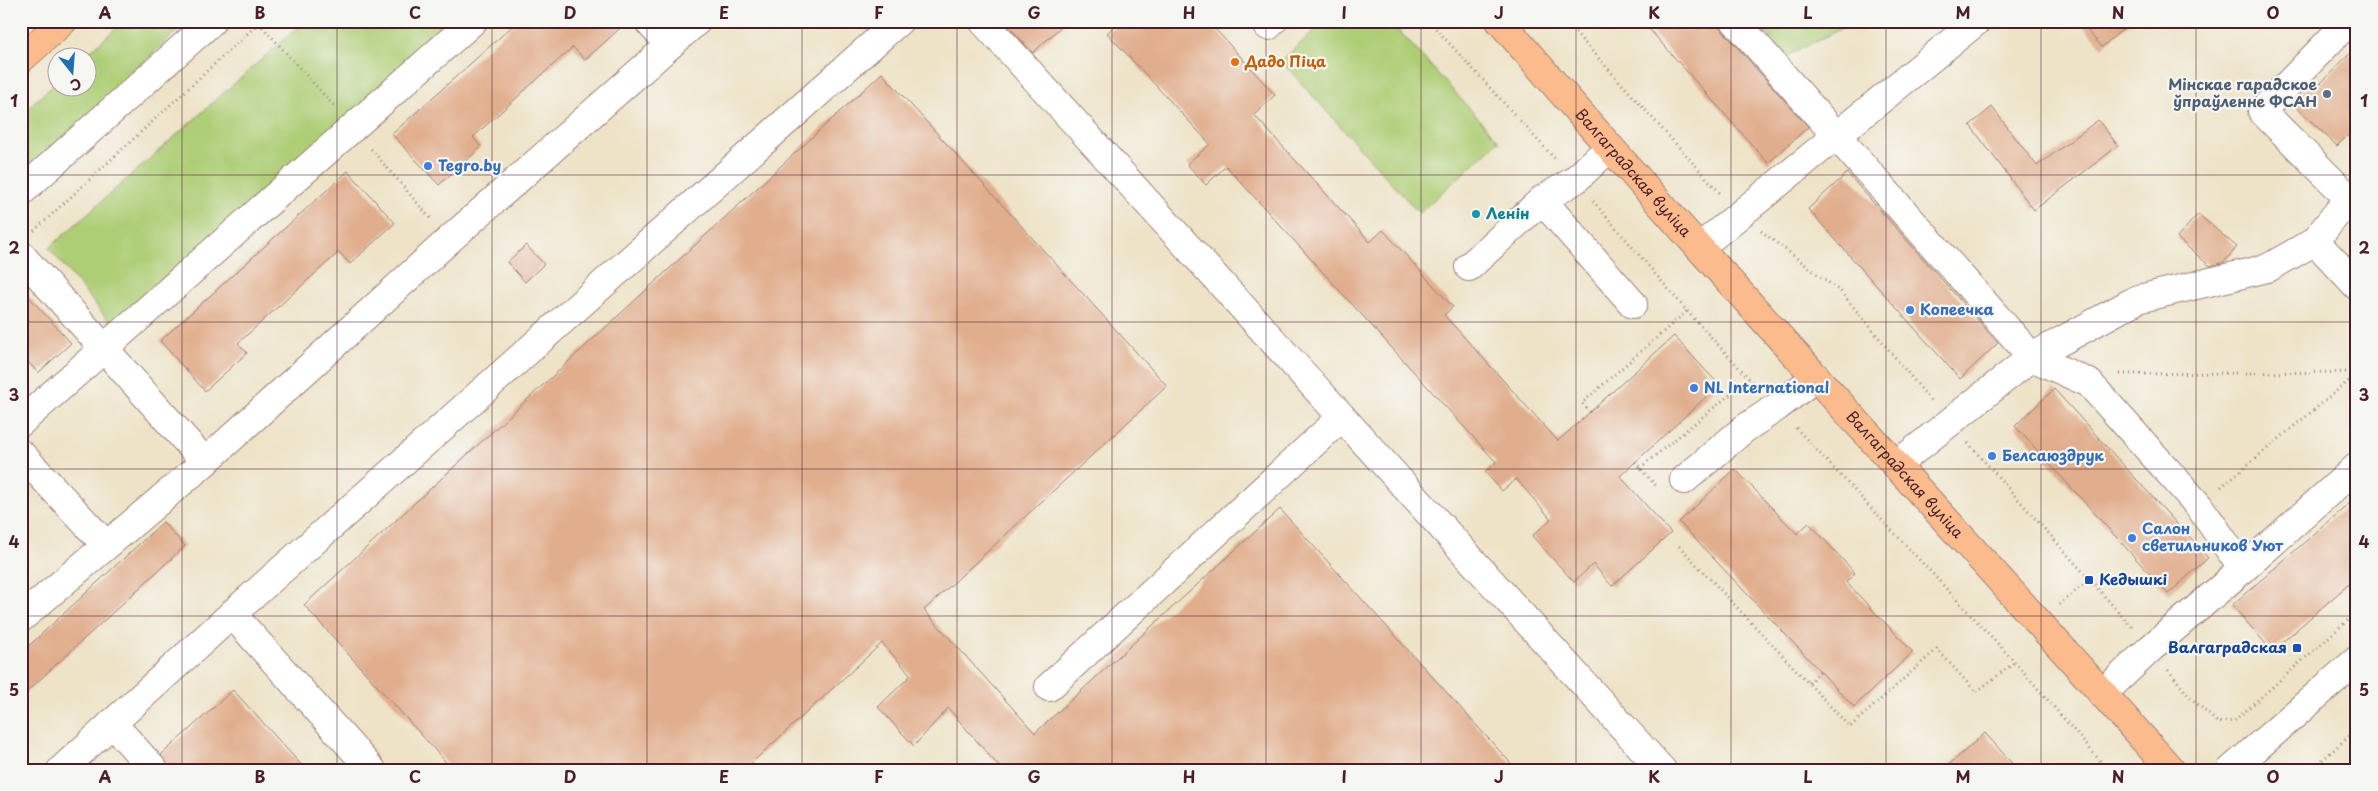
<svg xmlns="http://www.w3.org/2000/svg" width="2378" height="791" font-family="'Playpen Sans',sans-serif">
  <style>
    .green { fill: #aece76; stroke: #7c7650 }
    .building { fill: #e1ae8d }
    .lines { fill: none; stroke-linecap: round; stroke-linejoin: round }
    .minor-casing { stroke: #9c8179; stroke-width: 30 }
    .major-casing { stroke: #9c8179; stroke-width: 30 }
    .path { stroke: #9c8179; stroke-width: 3; stroke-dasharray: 1 4; stroke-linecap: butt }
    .minor { stroke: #fff; stroke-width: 28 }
    .major { stroke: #fbbb8c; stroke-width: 28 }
    .grid { fill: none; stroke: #4a1f2b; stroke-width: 1; stroke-opacity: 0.55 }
    .food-dot { fill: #e8710a; stroke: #f6f6f2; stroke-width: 2 }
    .service-dot { fill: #5c6f8a; stroke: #f6f6f2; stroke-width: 2 }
    .shop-dot { fill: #3f7fe0; stroke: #f6f6f2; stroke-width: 2 }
    .culture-dot { fill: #0f9aa8; stroke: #f6f6f2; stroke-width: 2 }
    .transit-dot { fill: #1a4fb4; stroke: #f6f6f2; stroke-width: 2 }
    .labels { text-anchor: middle; stroke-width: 4.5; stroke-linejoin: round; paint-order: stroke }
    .food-label { font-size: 15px; font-weight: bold; fill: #c56008; stroke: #f6f6f2; text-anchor: start }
    .service-label { font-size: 15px; font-weight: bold; fill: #4e5e75; stroke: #f6f6f2; text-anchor: end }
    .shop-label { font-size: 15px; font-weight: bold; fill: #366cbe; stroke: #f6f6f2; text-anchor: start }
    .street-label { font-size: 15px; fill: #4a1f2b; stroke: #f6f6f2 }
    .culture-label { font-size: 15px; font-weight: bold; fill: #0d838f; stroke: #f6f6f2; text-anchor: start }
    .transit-label { font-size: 15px; font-weight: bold; fill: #164399; stroke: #f6f6f2; text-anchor: start }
    .neatline { fill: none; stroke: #4a1f2b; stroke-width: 2 }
    .grid-label { font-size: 16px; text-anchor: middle; font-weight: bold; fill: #4a1f2b }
  </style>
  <rect width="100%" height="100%" fill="#f6f6f2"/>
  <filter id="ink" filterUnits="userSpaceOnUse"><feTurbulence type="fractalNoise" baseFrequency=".02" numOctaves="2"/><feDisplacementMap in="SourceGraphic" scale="10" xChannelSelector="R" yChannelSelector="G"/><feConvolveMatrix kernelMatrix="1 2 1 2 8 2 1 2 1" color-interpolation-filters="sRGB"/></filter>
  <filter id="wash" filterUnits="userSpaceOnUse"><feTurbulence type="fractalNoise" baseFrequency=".0096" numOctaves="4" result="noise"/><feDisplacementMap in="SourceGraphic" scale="20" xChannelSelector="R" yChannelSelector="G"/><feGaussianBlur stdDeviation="1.12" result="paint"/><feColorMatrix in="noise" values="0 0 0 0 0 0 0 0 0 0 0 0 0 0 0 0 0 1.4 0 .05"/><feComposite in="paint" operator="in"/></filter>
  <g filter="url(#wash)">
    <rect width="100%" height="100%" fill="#eee3c7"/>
    <g class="green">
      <path d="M124,21H181L178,30L21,177V114L57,82L58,88H88V58L84,57Z"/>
      <path d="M305,21H460L113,326L49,248Z"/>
      <path d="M1325,21H1390L1499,141L1419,213L1281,61Z"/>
      <path d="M1756,21H1853L1854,22L1787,56Z"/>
    </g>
    <g id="blocks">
      <g class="building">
        <path d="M518,21H628L585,60L573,47L473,137L481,147L439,185L392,134Z"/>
        <path d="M1004,21H1067L1033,53Z"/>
        <path d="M1120,21H1208L1275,95L1254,115L1370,242L1383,230L1453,307L1444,315L1558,441L1674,336L1719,385L1620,476L1671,533L1612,586L1593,564L1574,582L1532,536L1551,519L1516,479L1502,491L1485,472L1496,462L1226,166L1206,185L1187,164L1210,144L1107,33Z"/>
        <path d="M1642,21H1714L1808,127L1768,163Z"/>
        <path d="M2079,21H2132L2102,47Z"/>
        <path d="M2357,46V126L2337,146L2292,103L2312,82L2317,87Z"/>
        <path d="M882,73L1167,386L924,610L1035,733L1280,509L1517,770H1002L948,708L914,746L878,707L911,675L882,643L744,770H453L304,605Z"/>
        <path d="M1992,107L2037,166L2098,120L2118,146L2034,210L1970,125Z"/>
        <path d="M348,171L395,223L350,264L339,252L238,343L247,353L205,391L160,341Z"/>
        <path d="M1847,173L1998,343L1960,379L1808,209Z"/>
        <path d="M2198,214L2237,247L2224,262L2210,266L2177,238Z"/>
        <path d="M526,245L544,264L525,282L507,262Z"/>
        <path d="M21,288L71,343L38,373L21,354Z"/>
        <path d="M2054,389L2208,558L2168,594L2015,426Z"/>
        <path d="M1735,469L1797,534L1809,523L1855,573L1846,582L1913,652L1854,707L1679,522Z"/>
        <path d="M2357,497V577L2272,651L2232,605Z"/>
        <path d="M163,522L185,546L21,697V653Z"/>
        <path d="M233,690L306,770H169L161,755Z"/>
        <path d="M1985,733L2018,770H1943Z"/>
      </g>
    </g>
  </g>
  <g filter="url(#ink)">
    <use href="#blocks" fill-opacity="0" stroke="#9c8179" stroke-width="1"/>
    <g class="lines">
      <defs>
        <g id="minor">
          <path d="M648,21L670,45"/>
          <path d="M983,21L1662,770"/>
          <path d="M1735,21L2032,357L2089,383L2199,506L2243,569"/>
          <path d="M1268,26L1273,21"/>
          <path d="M21,192L212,21"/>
          <path d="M1542,200L1633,304"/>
          <path d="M2315,241L2357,286"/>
          <path d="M1700,247L1977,21"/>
          <path d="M21,255L205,462"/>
          <path d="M1469,267L1542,200L1575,180L1609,148"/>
          <path d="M21,422L473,21"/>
          <path d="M21,454L106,545"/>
          <path d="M1896,465L2032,357L2138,299L2268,268L2315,241L2349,198L2262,111L2349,21"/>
          <path d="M1684,480L1744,429L1777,407L1816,377"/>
          <path d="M232,614L372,770"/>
          <path d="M21,618L205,462L449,240L697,21"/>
          <path d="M1049,687L1342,417"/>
          <path d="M2102,694L2151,648L2243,569L2357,467"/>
          <path d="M112,723L154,770"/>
          <path d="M61,770L232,614L899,21"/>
          <path d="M2231,770L2357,660"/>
        </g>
        <g id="major">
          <path id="s1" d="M1500,21C1718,275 1948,519 2171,770"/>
          <path d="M21,59L63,21"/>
        </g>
      </defs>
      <use href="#minor" class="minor-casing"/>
      <use href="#major" class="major-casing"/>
      <g class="path">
        <path d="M1429,21L1555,159"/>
        <path d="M1565,21L1720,193"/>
        <path d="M259,23L334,106"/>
        <path d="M371,149L432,220"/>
        <path d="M1593,201L1687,311L1757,387"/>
        <path d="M34,231L261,21"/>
        <path d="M1761,231L1841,292L1931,401"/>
        <path d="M2120,374L2357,372"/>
        <path d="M1590,412L1582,403L1687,311"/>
        <path d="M1796,428L2015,662L2108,770"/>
        <path d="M1968,443L2132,627"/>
        <path d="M1635,462L1656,486"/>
        <path d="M1640,468L1749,379"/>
        <path d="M2221,487L2357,374"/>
        <path d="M1679,546L1850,727L1937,649L1976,692L2015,662"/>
        <path d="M2059,605L2089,580"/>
        <path d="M2168,670L2188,695L2218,723L2234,721L2357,612"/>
        <path d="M1809,683L1820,671"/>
        <path d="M2311,770L2357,729"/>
      </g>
      <use href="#minor" class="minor"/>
      <use href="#major" class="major"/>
    </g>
  </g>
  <path class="grid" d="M182,21V770M337,21V770M492,21V770M647,21V770M802,21V770M957,21V770M1112,21V770M1266,21V770M1421,21V770M1576,21V770M1731,21V770M1886,21V770M2041,21V770M2196,21V770M21,175H2357M21,322H2357M21,469H2357M21,616H2357"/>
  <circle class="food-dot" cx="1235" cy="62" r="5"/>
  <circle class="service-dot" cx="2327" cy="94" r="5"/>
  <g class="shop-dot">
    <circle cx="428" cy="166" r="5"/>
    <circle cx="1910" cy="310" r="5"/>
    <circle cx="1694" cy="388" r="5"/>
    <circle cx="1992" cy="456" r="5"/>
    <circle cx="2132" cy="538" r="5"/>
  </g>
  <circle class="culture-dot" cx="1476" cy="214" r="5"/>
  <g class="transit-dot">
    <rect x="2084" y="575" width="10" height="10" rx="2.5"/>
    <rect x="2292" y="643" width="10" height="10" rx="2.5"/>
  </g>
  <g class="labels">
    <g class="food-label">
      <text x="1245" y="67">Дадо Піца</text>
    </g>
    <g class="service-label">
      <text x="2317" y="90">Мінскае гарадское<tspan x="2317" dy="17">ўпраўленне ФСАН</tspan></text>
    </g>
    <g class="shop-label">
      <text x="438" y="171">Tegro.by</text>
      <text x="1920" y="315">Копеечка</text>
      <text x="1704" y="393">NL International</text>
      <text x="2002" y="461">Белсаюздрук</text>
      <text x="2142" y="534">Салон<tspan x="2142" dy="17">светильников Уют</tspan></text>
    </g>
    <g class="street-label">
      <text dy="5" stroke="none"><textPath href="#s1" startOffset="202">Валгаградская вуліца</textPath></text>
      <text dy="5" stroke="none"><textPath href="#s1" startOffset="608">Валгаградская вуліца</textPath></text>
    </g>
    <g class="culture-label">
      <text x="1486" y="219">Ленін</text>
    </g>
    <g class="transit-label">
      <text x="2099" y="585">Кедышкі</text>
      <text x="2287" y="653" text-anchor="end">Валгаградская</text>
    </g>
  </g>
  <rect width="2378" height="791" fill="none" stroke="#f6f6f2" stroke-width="55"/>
  <g transform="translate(72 72) rotate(163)"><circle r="24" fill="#f6f6f2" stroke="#b1a0a2"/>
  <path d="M0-4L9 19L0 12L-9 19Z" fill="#1f6fb2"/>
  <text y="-8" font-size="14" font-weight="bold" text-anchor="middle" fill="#4a1f2b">С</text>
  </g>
  <rect x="28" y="28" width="2322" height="736" class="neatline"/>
  <g class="grid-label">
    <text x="105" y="19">A</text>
    <text x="260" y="19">B</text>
    <text x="415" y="19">C</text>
    <text x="570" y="19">D</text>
    <text x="724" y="19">E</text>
    <text x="879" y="19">F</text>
    <text x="1034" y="19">G</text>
    <text x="1189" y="19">H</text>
    <text x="1344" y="19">I</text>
    <text x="1499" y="19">J</text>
    <text x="1654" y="19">K</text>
    <text x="1808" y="19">L</text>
    <text x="1963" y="19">M</text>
    <text x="2118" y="19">N</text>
    <text x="2273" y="19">O</text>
    <text x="14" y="107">1</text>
    <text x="2364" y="107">1</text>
    <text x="14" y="254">2</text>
    <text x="2364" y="254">2</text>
    <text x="14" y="401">3</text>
    <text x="2364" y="401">3</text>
    <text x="14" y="548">4</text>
    <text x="2364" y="548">4</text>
    <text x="14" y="696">5</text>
    <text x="2364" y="696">5</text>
    <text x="105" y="783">A</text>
    <text x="260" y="783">B</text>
    <text x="415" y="783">C</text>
    <text x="570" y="783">D</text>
    <text x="724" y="783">E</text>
    <text x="879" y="783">F</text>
    <text x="1034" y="783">G</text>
    <text x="1189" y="783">H</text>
    <text x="1344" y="783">I</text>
    <text x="1499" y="783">J</text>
    <text x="1654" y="783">K</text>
    <text x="1808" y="783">L</text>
    <text x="1963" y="783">M</text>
    <text x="2118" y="783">N</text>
    <text x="2273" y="783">O</text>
  </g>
</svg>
